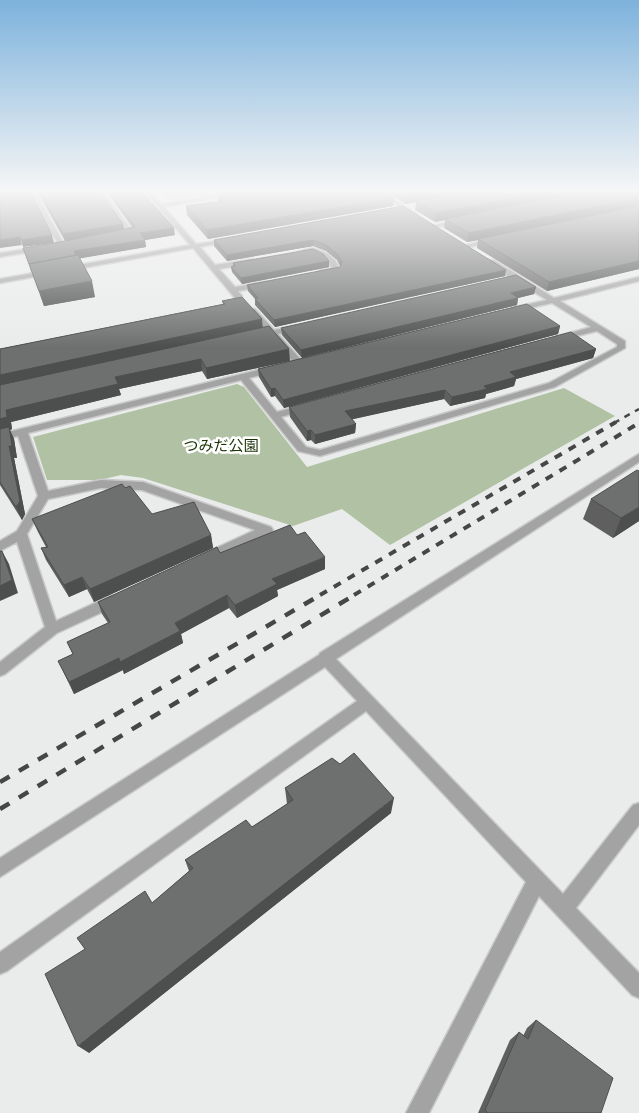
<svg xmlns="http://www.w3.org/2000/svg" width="639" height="1113" font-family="Roboto,'Noto Sans JP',sans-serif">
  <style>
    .green { fill: #b1c2a4 }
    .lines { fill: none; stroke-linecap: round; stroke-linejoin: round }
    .minor-casing { stroke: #c8c9c9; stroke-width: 3 }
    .minor { fill: #a3a3a4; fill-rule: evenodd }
    .rail-far2 { stroke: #464647; stroke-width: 2.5; stroke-dasharray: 6 6; stroke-linecap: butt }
    .rail-far1 { stroke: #464647; stroke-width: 4; stroke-dasharray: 8 8; stroke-linecap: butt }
    .rail { stroke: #464647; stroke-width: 4.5; stroke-dasharray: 11 11; stroke-linecap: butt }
    .wall { fill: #5f5f5f }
    .shaded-wall { fill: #4d4e4e }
    .building { fill: #6e6f6f; stroke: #4d4e4e }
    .labels { text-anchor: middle; stroke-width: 5; stroke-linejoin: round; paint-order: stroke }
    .park-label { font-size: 15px; fill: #1b3102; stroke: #fff }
  </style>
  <rect width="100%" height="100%" fill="#eaebeb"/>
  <g class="green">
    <path d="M159,191H231L176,200L165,198Z"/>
    <path d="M237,384L244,387L307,467L564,388L615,416L390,545L342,509L293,526L143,478L121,475L100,480H47L33,437Z"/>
  </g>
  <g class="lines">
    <defs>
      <g id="minor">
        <path d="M29,191H35L65,246L64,247L59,246Z"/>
        <path d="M97,191H103L134,233V235L121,237V235L128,233Z"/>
        <path d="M144,191H151L161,204L239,191H256L164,207L196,244L231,239V241L200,247L215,265L253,259V263L219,269L235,287L264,282H267V286L238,291L242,296L235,298L193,248L0,283V279L190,245Z"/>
        <path d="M374,191H382L418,215L413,216Z"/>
        <path d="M461,219L463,220V222L434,228L431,226Z"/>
        <path d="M493,238L495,239V241L466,248L463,246Z"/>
        <path d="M40,247L43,249L42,250L0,257V253Z"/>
        <path d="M311,248C322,249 339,258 339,271L319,274V270L332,268L325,259L315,252L301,254L298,252Z"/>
        <path d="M488,260H494L554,298L639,277V281L560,301L625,341V348L555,387L320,456L298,451L241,380L28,433L48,491L101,480L143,482L271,527L273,530L271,533L205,563L201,561L199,558L201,555L255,530L142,490L101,488L48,499L27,534L56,621L110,596H120L122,600L120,604L57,633L5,674L0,676V662L45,627L17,542L0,551V541L17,531L38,496L18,436L0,440V434L274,366L279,369L277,371L249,378L277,412L306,404L309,405V409L281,417L306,447L320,450L549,383L617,347V344L597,331L556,341V337L591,327L552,303L512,312V308L547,300L488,264Z"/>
        <path d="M249,309H255L274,330L301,325V329L278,334L302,361V365H296L270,336L256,338V334L266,332L249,313Z"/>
        <path d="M639,454V462L336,659L563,894L633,805L639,803V825L576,908L639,973V998L632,995L539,896L429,1113H406L526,882L366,711L7,971L0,974V952L357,701L325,667L0,877V858L319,655L320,653Z"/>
      </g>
    </defs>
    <use href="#minor" class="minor-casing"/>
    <use href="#minor" class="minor"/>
    <path class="rail-far2" d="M614,423L639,409"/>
    <g class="rail-far1">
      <path d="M320,595L616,422"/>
      <path d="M354,595L639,423"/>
    </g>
    <g class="rail">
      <path d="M0,782L322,594"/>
      <path d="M0,809L356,594"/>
    </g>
  </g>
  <g class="wall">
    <path d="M37,191H99L124,229L132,227L106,191H141L175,235L145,240L146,247L79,258L95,297L44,306L23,248L73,240L65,241Z"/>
    <path d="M241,191H384L393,206L208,239L187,215L186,206L218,201V195Z"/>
    <path d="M386,191H639V269L547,291L477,248L478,240L467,242L444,228L445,220L435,222L415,210L416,202L405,204Z"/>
    <path d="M403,206L505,276L275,327L255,305V299L248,291L247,285L340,267V266L337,260L326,251L313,246L227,261L214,246V240Z"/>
    <path d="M329,261V267L242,284L232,272L231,267L233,266V263Z"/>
    <path d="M536,287L534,294L518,298L517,305L302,358L282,335L281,328Z"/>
    <path d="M222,301L262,319V327L290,361L207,379L202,371L119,389L121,395L11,422L12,429L10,430L14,439L17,458H14L25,514L22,520L0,485V349L223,304Z"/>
    <path d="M560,326L558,334L284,408L275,396L271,397L259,377L258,369Z"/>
    <path d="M596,349L593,358L516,379L514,386L486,394L485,398L450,406L444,399L352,419L356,424L355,433L315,444L311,440L307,441L290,417L289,407Z"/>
    <path d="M125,488L152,514L211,535L213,548L94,602L87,589L69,597L46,560L41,548L46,547L38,532L32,519Z"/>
    <path d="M591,499L639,521L613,538L583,519Z"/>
    <path d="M220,553L325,569L277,590L278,596L237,618L229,608L181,634L183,643L124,674L123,670L74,694L58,661L73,654L67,642L108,623L102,614L98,602Z"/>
    <path d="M285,788L391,813L89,1053L85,949L152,903L189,871L185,860L252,827L287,804Z"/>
    <path d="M536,1020L601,1113H478L510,1040L519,1032L523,1036L527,1028Z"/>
  </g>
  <g class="shaded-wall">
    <path d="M429,191H473L405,204L406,196Z"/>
    <path d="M551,191H591L445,219V220L435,222L436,213Z"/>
    <path d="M394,198L393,206L208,239L207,230Z"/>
    <path d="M639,198V206L478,239V240L467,242L469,233Z"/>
    <path d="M123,224L125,232L65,241L63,234Z"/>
    <path d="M174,228L175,235L145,240L146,247L77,259L31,271L29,264L140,233Z"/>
    <path d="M52,235L54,243L23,247L21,240Z"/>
    <path d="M20,237L22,245L0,248V240Z"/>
    <path d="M313,240V246L227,261V255Z"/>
    <path d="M329,261V267L242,284L241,278Z"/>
    <path d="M639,261V269L547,291L549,282Z"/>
    <path d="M506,270L505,276L275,327L274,320Z"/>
    <path d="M92,281L95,297L44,306L39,291Z"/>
    <path d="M536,287L534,294L518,298L517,305L302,358L301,350L511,293Z"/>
    <path d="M262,319L263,330L0,388V375Z"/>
    <path d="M560,326L558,334L284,408L283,400Z"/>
    <path d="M289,349L290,361L207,379L206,368Z"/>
    <path d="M596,349L593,358L516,379L514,386L486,394L485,398L450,406L452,397L510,372Z"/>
    <path d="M201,359L202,371L119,389L121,395L11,422L12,429L10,430L14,439L17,458H14L25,514L22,520L16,507L0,432V419L6,410L115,377Z"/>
    <path d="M275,388V396L271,397V389Z"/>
    <path d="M445,390L444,399L345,421V411Z"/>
    <path d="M356,424L355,433L315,444V435Z"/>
    <path d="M311,430V440L307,441V431Z"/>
    <path d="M639,507V521L613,538L621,518Z"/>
    <path d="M211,535L213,548L94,602L90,589Z"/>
    <path d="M2,551L9,564L18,593L0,601V586Z"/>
    <path d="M325,557V569L277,590L278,596L237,618L235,605L272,579Z"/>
    <path d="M82,577L87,589L69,597L64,585Z"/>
    <path d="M227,595L229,608L181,634L183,643L124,674L123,670L74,694L69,682Z"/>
    <path d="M394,798L391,813L89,1053L78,1046Z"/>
  </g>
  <g class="building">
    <path d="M0,191H30L52,235L21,240L20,237L0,240Z"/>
    <path d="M39,191H99L123,224L63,234Z"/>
    <path d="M109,191H141L174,228L140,233L145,240L74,251L76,255L29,264L23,248L60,242L135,227Z"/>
    <path d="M245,191H384L394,198L207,230L186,206L223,201L218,195Z"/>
    <path d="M400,191H429L406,196Z"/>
    <path d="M467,191H551L436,213L416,201Z"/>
    <path d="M585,191H639V198L469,233L445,219Z"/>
    <path d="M403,206L506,270L274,320L255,299L258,298L247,285L340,267L342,262L337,254L326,245L313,240L227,255L214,240Z"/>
    <path d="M639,206V261L549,282L478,239Z"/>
    <path d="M313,249L323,254L329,261L241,278L231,267L235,266L233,263Z"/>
    <path d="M78,255L92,281L39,291L29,264Z"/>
    <path d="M516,275L536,287L511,293L518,298L301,350L281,328Z"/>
    <path d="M242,297L262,319L0,375V349L225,304L222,301Z"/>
    <path d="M527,304L560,326L283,400L275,388L271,389L258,369Z"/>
    <path d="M269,326L289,349L206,368L201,359L115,377L118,384L6,410L7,417L0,419V385Z"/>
    <path d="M571,332L596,349L510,372L516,377L484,386L487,389L452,397L445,390L345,411L356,424L315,435L311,430L307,431L289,407Z"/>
    <path d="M9,427L12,446H9L20,501L16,507L0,482V429Z"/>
    <path d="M637,470L639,471V507L621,518L591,499Z"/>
    <path d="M122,484L125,488L130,486L152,514L194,502L211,535L90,589L82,577L64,585L41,548L48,547L32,519Z"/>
    <path d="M290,525L297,535L305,532L325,557L272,579L277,584L235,605L227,595L175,623L180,631L120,662L119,658L69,682L58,661L73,654L67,642L110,622L98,602L217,547L220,553Z"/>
    <path d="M0,551H2L12,580L0,586Z"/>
    <path d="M354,753L394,798L78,1046L45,974L85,949L77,938L145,891L152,903L193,868L185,860L246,820L252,827L293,800L285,788L332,758L340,764Z"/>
    <path d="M536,1020L613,1078L601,1113H488L485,1110L519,1032L528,1039Z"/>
  </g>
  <linearGradient id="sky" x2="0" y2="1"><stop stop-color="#7db2dc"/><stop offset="0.55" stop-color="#f6f6f6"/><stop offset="1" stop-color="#f6f6f6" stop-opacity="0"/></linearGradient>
  <rect width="639" height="347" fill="url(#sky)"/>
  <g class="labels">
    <g class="park-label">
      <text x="221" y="451">つみだ公園</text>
    </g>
  </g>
</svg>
